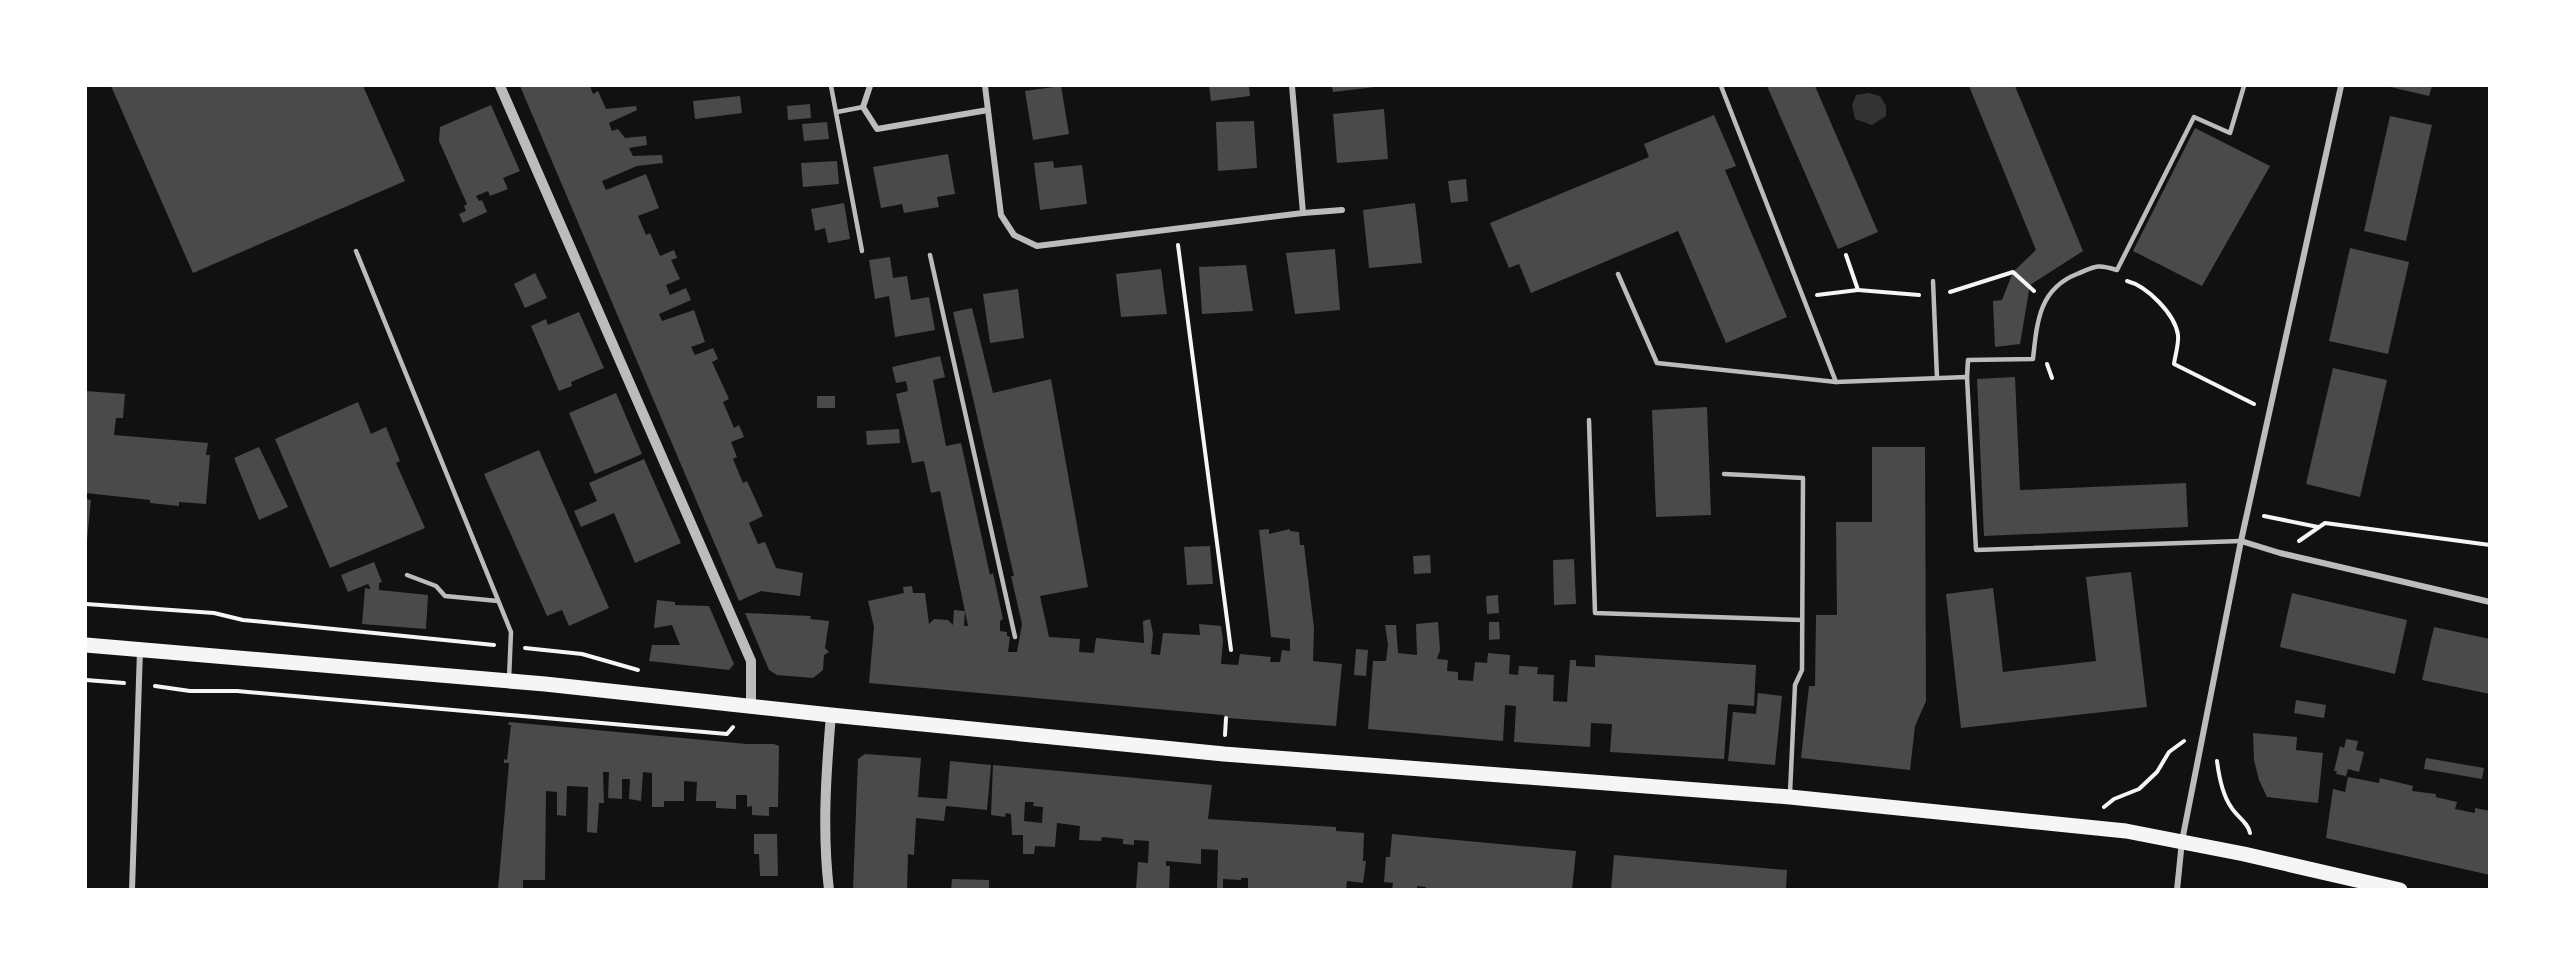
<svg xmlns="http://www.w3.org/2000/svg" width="2575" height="975" font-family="'DM Sans',sans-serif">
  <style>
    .water { fill: #333 }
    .building { fill: #4a4a4a; fill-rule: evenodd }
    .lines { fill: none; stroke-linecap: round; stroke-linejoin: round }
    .path { stroke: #f5f5f5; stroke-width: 4 }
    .service { stroke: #bcbcbc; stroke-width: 4.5 }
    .minor { stroke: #bcbcbc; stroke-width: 6 }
    .tertiary { stroke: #bcbcbc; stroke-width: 10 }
    .primary { stroke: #f5f5f5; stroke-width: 15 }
  </style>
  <rect width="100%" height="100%" fill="#111"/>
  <path class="water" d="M1868,93L1880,96L1886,106V116L1872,125L1855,119L1852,105L1856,95Z"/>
  <g class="building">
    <path d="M111,86H363L405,181L193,273Z"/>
    <path d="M520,86H590L593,94L598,91L606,109L636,106L637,110L609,123L612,131L618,129L625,138L646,136L647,145L629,148L633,156L662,155L663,163L637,166L602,181L606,190L646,174L659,208L638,216L646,235L650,233L660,256L674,250L677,258L671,260L680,279L666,285L670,295L686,288L691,300L659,314L662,321L694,310L705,342L691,347L695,355L713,348L718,359L712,362L729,399L723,402L734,428L739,425L744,437L731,442L737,457L733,459L743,483L747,481L763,516L749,523L758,544L765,542L776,568L803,573L800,596L761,591L739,601Z"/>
    <path d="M1061,86L1069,134L1033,140L1025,91Z"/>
    <path d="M1209,86H1249L1250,96L1211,101Z"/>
    <path d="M1332,86H1375V87L1333,92Z"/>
    <path d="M1767,86H1815L1878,232L1838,249Z"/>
    <path d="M1969,86H2015L2083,251L2030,285L2020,344L1995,347L1993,301L2002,300L2013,272L2036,250Z"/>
    <path d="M2386,86H2432L2429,96Z"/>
    <path d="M740,96L742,113L695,119L693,101Z"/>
    <path d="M810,104L811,118L788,120L787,106Z"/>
    <path d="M491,105L520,171L503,178L508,189L490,196L488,191L476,196L479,201L482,200L487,212L463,223L459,214L466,211L464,206L467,204L439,141L440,127Z"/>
    <path d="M1384,109L1388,159L1337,163L1333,114Z"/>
    <path d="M1714,115L1736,166L1725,170L1787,317L1726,343L1678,231L1531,293L1519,264L1509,268L1490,223L1649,157L1644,144Z"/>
    <path d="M2390,116L2432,125L2406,241L2364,231Z"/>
    <path d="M1254,121L1257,168L1218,171L1216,122Z"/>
    <path d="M827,122L829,139L804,141L802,124Z"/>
    <path d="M2195,128L2270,166L2202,286L2133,251Z"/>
    <path d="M948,154L955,194L937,197L939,207L904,213L902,204L881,208L873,167Z"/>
    <path d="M837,161L839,184L803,187L801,163Z"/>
    <path d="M1053,161L1054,168L1082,165L1087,204L1040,210L1034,163Z"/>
    <path d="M1466,179L1468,201L1451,203L1448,181Z"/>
    <path d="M844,203L850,239L828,243L825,228L815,231L811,209Z"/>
    <path d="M1415,203L1422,263L1369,268L1363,210Z"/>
    <path d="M2350,248L2409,262L2388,354L2329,341Z"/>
    <path d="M1335,249L1340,310L1295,314L1286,253Z"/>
    <path d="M890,257L893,278L907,276L911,300L929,297L935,330L895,337L889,296L875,299L869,260Z"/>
    <path d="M1246,265L1253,311L1202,314L1199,267Z"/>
    <path d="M1161,269L1167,314L1121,317L1116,274Z"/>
    <path d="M535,273L547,298L525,308L514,284Z"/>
    <path d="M1018,289L1024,338L990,343L983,294Z"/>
    <path d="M972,308L993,393L1051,379L1088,587L1040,596L1049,637L1080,639L1079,652L1094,653L1096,638L1144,643L1143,621L1150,619L1153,634L1151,654L1160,655L1163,633L1200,635L1199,624L1221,626L1223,641L1221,664L1238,665L1240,654L1271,657L1270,662H1280L1282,650L1290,651V639L1271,637L1259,530L1269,529V534L1290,529V531L1299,532L1300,545H1304L1314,628L1313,661L1342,664L1336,726L1227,718L1223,715L869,683L874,627L868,601L904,593L903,587L912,586L913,593H925L929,624L934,619L948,620L953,625L954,610L965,611L964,626H968L940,491L931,493L924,461L912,463L896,394L908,391L906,381L896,383L892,367L940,356L945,377L933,380L946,446L961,443L990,575L993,573L1003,619L1000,621V631L1007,632V636L1010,637L1008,652H1017L1022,624L1011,576H1014L953,312Z"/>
    <path d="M579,312L604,368L571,382L572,386L559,391L531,326L546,319L548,325Z"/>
    <path d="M2333,368L2387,380L2360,497L2306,484Z"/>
    <path d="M2015,377L2020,490L2186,483L2188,527L1984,536L1977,379Z"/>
    <path d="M86,391L125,394L123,418H116L114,435L208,443L206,455H210L206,504L179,502V506L150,503V500L86,493Z"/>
    <path d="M616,393L642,454L595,474L569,413Z"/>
    <rect x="817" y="396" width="18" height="12"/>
    <path d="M358,402L371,434L386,427L400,461L396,463L425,528L330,568L275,439Z"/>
    <path d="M1707,407L1711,515L1656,517L1652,410Z"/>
    <path d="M899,429L900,443L867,445L866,431Z"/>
    <path d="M259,447L288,507L259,520L234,458Z"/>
    <path d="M1872,447H1925L1926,701L1915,726L1910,770L1801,758L1809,686H1815L1816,615H1837L1836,522H1872Z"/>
    <path d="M539,450L609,608L569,626L562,610L547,616L484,474Z"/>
    <path d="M644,459L681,543L635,563L614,513L581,527L574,511L597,501L589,483Z"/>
    <path d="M86,499L91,500L87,540H86Z"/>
    <path d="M1210,546L1213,584L1187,585L1184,547Z"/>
    <path d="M1430,555L1431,573L1414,574L1413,556Z"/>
    <path d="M1574,559L1576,604L1554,605L1553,560Z"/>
    <path d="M374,562L382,582L379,583V590L428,595L426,629L362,624L365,588L370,589V587L368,584L348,592L341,575Z"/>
    <path d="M2131,572L2147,707L1961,728L1946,594L1993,588L2003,672L2096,661L2086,577Z"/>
    <path d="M2292,593L2407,620L2395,674L2280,647Z"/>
    <path d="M1498,595L1499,613L1487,614L1486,596Z"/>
    <path d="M657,600L675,602V605L709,606L734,664L729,670L649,661L652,645H680L672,625L654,628Z"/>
    <path d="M745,613L811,616L810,619L829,621L825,648L829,652L824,655L823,670L813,678L777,675L769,670Z"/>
    <path d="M1438,622L1440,650L1437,659L1448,660L1447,671L1458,672V680L1473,681L1475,662L1487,663L1488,653L1510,655L1509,674L1518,675L1519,666L1538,667L1537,674L1554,675L1553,701L1567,702L1570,660H1576V666L1595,667V655L1756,665L1754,706L1728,704L1724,759L1610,752L1612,724L1591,723L1590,747L1514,742L1516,706L1505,705L1503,741L1368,729L1373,661H1386L1388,645L1385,625H1396L1398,653L1417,655L1416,624Z"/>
    <path d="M1489,622H1499L1500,639L1489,640Z"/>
    <path d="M2434,627L2490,639V694L2422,680Z"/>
    <path d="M1356,649L1368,650L1366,676L1354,675Z"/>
    <path d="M1758,693L1782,696L1775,765L1728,761L1733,712L1756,714Z"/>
    <path d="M2296,700L2326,705L2324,718L2294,713Z"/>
    <path d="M509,722L747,744H774L779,746L778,807H769V816L752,815V806L747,807V795H736V809L716,808V801H696L697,782L684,781V801H664V807H652V773L643,772L641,801L629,799L630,779H622V799L608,798L609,772H603L604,803H599L597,833L587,832L588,787L567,786L566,816L557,815V792L546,791L545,880H523V890H498L509,763H504V759L507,760L511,725H508Z"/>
    <path d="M2253,733L2297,737L2296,750L2323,753L2318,803L2267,797L2259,780L2254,760Z"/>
    <path d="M2346,739L2358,741L2356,750L2364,752L2359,772L2348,769L2346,776L2336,774L2337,771H2334L2340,746L2344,748Z"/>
    <path d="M865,754L921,758L918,797L947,799L950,761L991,765L987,810L946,806L944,821L916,818L914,855L908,854L907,890H853L858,759Z"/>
    <path d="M2426,758L2484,768L2482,779L2424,769Z"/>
    <path d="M993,765L1212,785L1208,819L1336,827V831L1364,833L1363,861H1366L1363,883L1347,881L1346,890H1248V878H1241V880L1223,879V890H1217L1218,850L1201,849V864L1166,861V866H1170L1169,890H1136L1138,862L1148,863L1149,841L1134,840V845L1123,844V839L1102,837L1101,841L1079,840L1080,826L1057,823L1055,847L1035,846L1034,854H1023V835H1012L1011,814L1006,813L1005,817L991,815ZM1025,802H1034L1033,806L1043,807L1042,823L1024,821Z"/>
    <path d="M2348,777L2379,783L2380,778L2413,786L2412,791L2436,794V797L2457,802L2455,809L2475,813V808L2490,811V875L2326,838L2333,789L2345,792Z"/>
    <path d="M754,834H777L778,876H760L759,854H754Z"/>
    <path d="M1392,834L1576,851L1572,890L1460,888L1458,890H1425L1426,887L1417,886V890H1392L1393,883L1384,882L1386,857H1390Z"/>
    <path d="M1614,855L1787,870L1786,890H1611Z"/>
    <path d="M952,879L989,880V890H951Z"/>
  </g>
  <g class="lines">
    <g class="path">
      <path d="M1178,245L1231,650"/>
      <path d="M1846,255L1858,290L1919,295"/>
      <path d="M2127,281C2147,286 2175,314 2178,335C2179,344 2175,356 2174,364L2254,404"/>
      <path d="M1950,292L2013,272L2034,291"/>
      <path d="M1817,295L1858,290"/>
      <path d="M2047,364L2052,378"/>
      <path d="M2264,516L2318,527"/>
      <path d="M2299,541L2325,523L2490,545"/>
      <path d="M86,604L214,613L243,620L494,645"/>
      <path d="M525,648L582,654L638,670"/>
      <path d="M86,680L124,683"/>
      <path d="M155,686L190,691H237L727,734L733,727"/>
      <path d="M1225,735L1226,718"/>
      <path d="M2217,761C2219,777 2222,794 2231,807C2237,817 2248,822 2250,833"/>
      <path d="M2104,807L2114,799L2139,789L2157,772L2169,752L2184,741"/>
    </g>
    <g class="service">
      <path d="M831,86L862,251"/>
      <path d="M1721,86L1836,382"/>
      <path d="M837,112L863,107"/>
      <path d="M356,251L511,632L509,679"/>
      <path d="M930,255L1015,637"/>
      <path d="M1618,274L1657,363L1836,382L1967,377L1976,550L2241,541"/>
      <path d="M1933,281L1937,378"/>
      <path d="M1967,377L1968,360L2033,359C2037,322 2039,289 2077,274C2096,266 2097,264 2117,270L2194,117L2230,133L2244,86"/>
      <path d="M1589,420L1595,613L1802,620"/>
      <path d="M1724,474L1803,478L1802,670L1795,685L1790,793"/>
      <path d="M407,575L436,586L445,596L498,601"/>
    </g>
    <g class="minor">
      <path d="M870,86L863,107L877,129L988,110"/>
      <path d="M985,86L1001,215L1014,235L1037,246L1303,213L1292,86"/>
      <path d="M1303,213L1342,210"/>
      <path d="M2241,541L2280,553L2490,602"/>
      <path d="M132,890L140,650"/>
      <path d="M2177,890L2182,841L2241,541L2341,86"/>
    </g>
    <g class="tertiary">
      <path d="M500,86L751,661V707"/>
      <path d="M829,890C822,832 826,773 831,715"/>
    </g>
    <path class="primary" d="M86,645L545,684L831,715L1224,754L1790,797L2126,831L2244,854L2400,890"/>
  </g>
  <rect width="2575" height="975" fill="none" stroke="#ffffff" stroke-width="174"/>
</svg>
